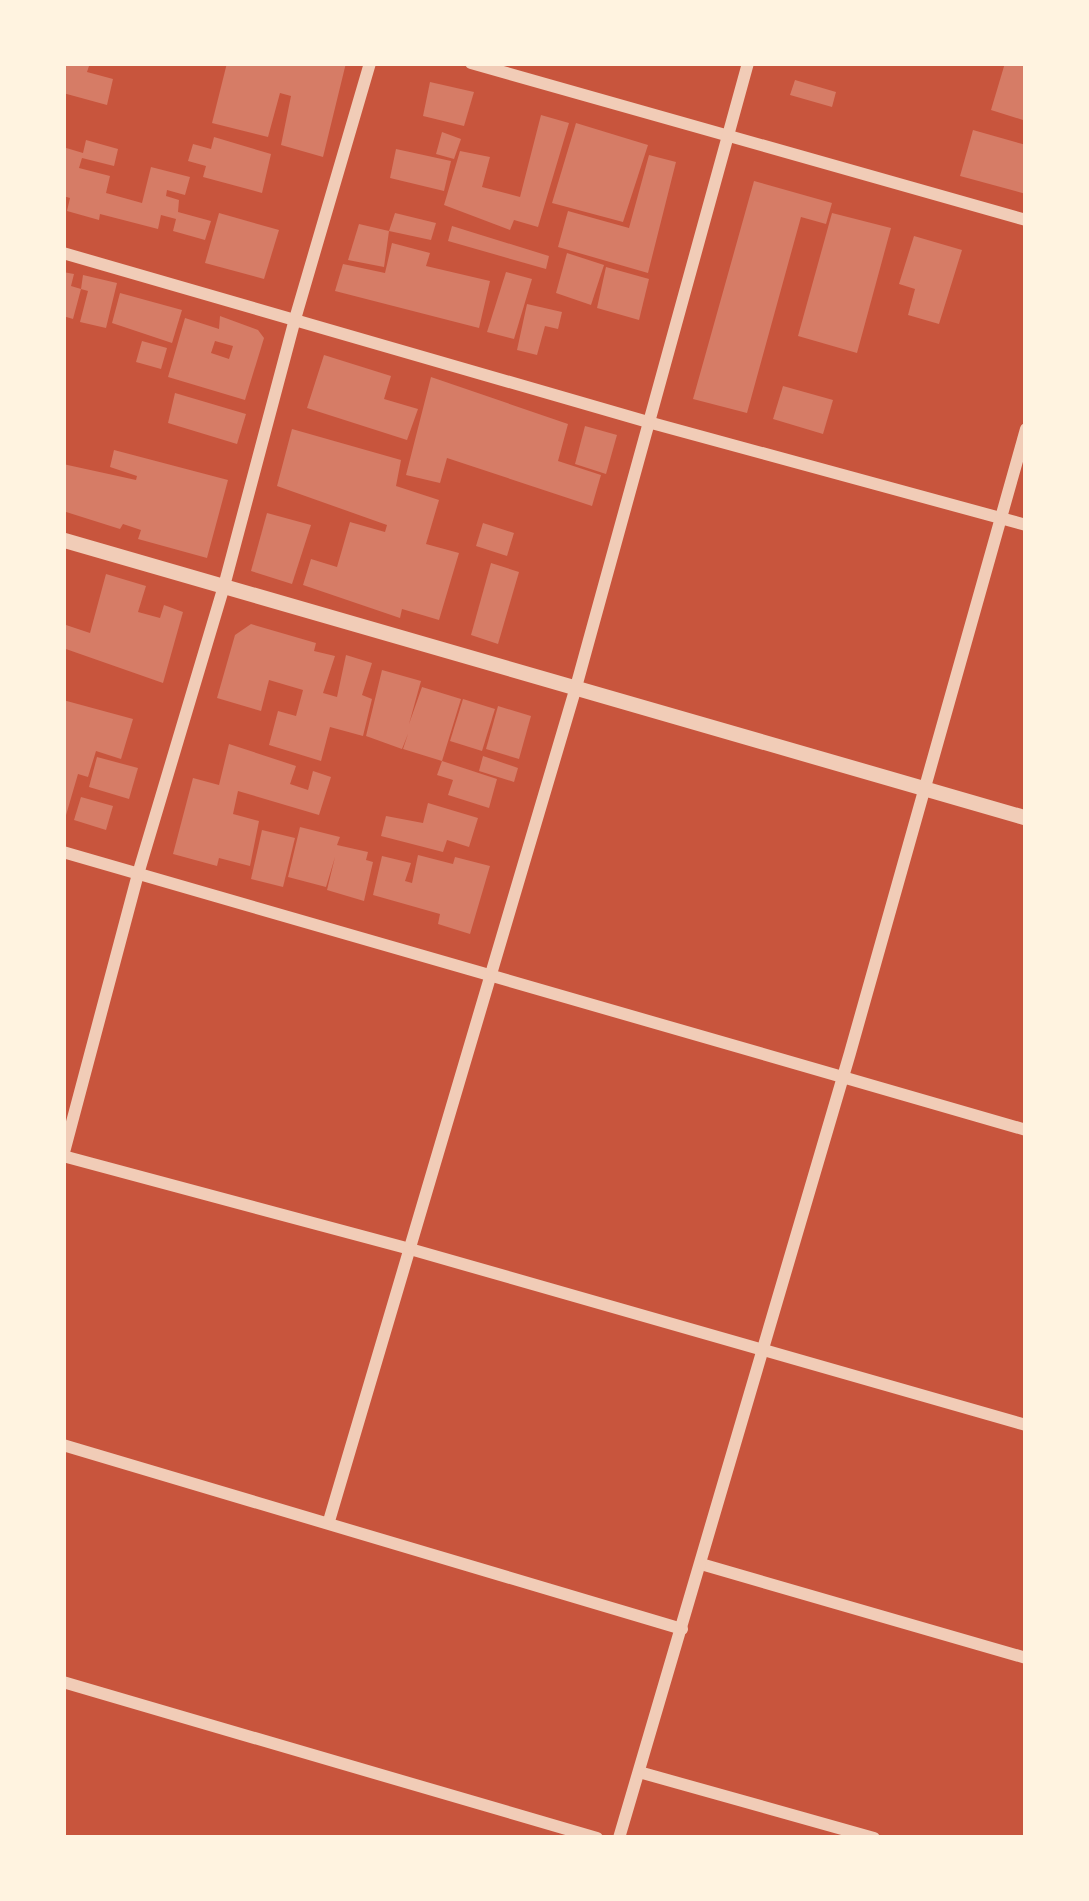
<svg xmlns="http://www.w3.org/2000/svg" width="1089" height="1901" font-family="Figtree,sans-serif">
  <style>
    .building { fill: #d67c66; fill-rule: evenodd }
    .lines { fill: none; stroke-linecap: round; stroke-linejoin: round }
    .minor { stroke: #f1ccb7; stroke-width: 12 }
    .tertiary { stroke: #f1ccb7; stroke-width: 15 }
  </style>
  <rect width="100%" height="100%" fill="#c8553d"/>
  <g class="building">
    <path d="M63,63H90L87,72L113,79L107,105L63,93Z"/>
    <path d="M227,63H346L323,157L281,145L291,96L280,93L268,137L212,123Z"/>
    <path d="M1005,63H1026V121L991,110Z"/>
    <path d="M795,80L836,92L832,107L790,95Z"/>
    <path d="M430,82L474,92L464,126L423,116Z"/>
    <path d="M541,115L569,123L538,227L514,220L510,230L444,205L460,151L490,157L482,187L520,197Z"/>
    <path d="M576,123L648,145L623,222L552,203Z"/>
    <path d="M973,130L1026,145V194L960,176Z"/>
    <path d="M442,132L461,139L454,159L436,154Z"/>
    <path d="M214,137L271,154L262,193L203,177L206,166L188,161L193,144L211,149Z"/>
    <path d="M86,140L118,149L114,166L82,158L79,168L110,176L106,193L142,203L151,167L190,177L185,195L167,190L166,196L179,200L178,212L211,221L205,240L173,231L176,219L161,215L158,229L100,214L99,220L67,211L70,198L63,196V147L83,153Z"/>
    <path d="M396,149L451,161L444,191L390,178Z"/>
    <path d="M649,155L676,162L648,273L558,247L568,211L629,228Z"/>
    <path d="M754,181L832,203L826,224L801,217L747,413L693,399Z"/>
    <path d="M219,213L279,230L264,279L205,263Z"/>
    <path d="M395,213L436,223L431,240L389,231Z"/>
    <path d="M832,213L891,228L857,353L798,336Z"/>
    <path d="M359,224L389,231L384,267L348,260Z"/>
    <path d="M452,226L549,256L546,269L448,241Z"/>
    <path d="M914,236L962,250L939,324L908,315L915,289L899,284Z"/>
    <path d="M392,243L430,253L426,266L490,281L479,328L335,291L343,264L385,273Z"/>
    <path d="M567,253L604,265L591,305L556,293Z"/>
    <path d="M606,267L649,279L639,320L597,308Z"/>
    <path d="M63,272L74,274L71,286L81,289L73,319L63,316Z"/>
    <path d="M506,272L532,279L514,339L487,332Z"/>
    <path d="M83,275L117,283L106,328L80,322L88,291L81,289Z"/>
    <path d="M120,293L182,310L172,343L112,323Z"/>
    <path d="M527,304L562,312L558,329L545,326L537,355L517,350Z"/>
    <path d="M220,316L258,330L264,338L245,400L168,377L185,318L219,329ZM215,341L233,346L229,359L211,353Z"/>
    <path d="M142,341L167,348L161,369L136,362Z"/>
    <path d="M324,355L391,376L384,399L418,409L407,440L307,408Z"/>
    <path d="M431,377L568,424L558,461L601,475L592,506L447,458L440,483L406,475Z"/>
    <path d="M783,386L833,400L823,434L773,419Z"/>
    <path d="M175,393L246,414L237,444L168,423Z"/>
    <path d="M585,426L617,435L606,474L575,464Z"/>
    <path d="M292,429L401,460L396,486L439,500L426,544L459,553L439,620L402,609L400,618L303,585L311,559L337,567L350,522L385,532L387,525L277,486Z"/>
    <path d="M114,450L228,480L207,558L138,539L141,530L123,524L120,529L63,511V464L136,480L137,476L110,467Z"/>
    <path d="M267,513L311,525L292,584L251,571Z"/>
    <path d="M483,523L514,533L507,556L476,546Z"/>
    <path d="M491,563L519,572L498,644L471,635Z"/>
    <path d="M106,574L146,586L138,612L160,618L164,605L183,612L163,683L63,648V624L90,633Z"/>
    <path d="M251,624L316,643L314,651L335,656L323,693L337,697L346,655L372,663L362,695L372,699L363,736L330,727L321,761L269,745L278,711L296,716L303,690L269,680L261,711L217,698L235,635Z"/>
    <path d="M382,670L421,681L409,724L422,687L461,699L442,761L403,749L408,734L402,749L366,736Z"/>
    <path d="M463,699L495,709L482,751L450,741Z"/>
    <path d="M63,700L133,719L121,759L96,751L88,777L78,774L64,822Z"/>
    <path d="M498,706L531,716L519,759L486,749Z"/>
    <path d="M229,744L296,766L290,784L308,790L313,771L331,777L319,815L238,791L233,814L259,821L250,866L219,858L217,866L173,854L193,778L219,785Z"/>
    <path d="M483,756L518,768L514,782L479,771Z"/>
    <path d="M97,757L138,768L129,799L89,787Z"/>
    <path d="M442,761L497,779L489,808L448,795L453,780L437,775Z"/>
    <path d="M81,797L113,806L106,830L74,820Z"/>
    <path d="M428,803L478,818L469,847L447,840L443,852L381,836L386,816L423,823Z"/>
    <path d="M300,827L340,837L337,845L368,852L366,860L373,862L364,901L327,890L335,857L326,887L288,877Z"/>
    <path d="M262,830L295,838L283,887L251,879Z"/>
    <path d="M418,855L453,864L455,857L490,866L470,934L438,924L440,914L373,895L382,856L411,863L405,881L412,883Z"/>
  </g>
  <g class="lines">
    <g class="minor">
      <path d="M471,63L1026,220"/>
      <path d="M63,253L648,422L1026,525"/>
      <path d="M63,852L1026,1130"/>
      <path d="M63,1156L138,874L224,586L295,319L370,63"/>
      <path d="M63,1156L410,1249L1026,1425"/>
      <path d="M63,1445L682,1629"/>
      <path d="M329,1521L576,687L748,63"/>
      <path d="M701,1564L1026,1658"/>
      <path d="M63,1682L597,1838"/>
      <path d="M639,1772L874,1838"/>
      <path d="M619,1838L850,1053L1026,429"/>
    </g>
    <path class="tertiary" d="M63,540L1026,818"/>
  </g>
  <rect width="1089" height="1901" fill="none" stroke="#fff3e0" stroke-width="132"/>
</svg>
